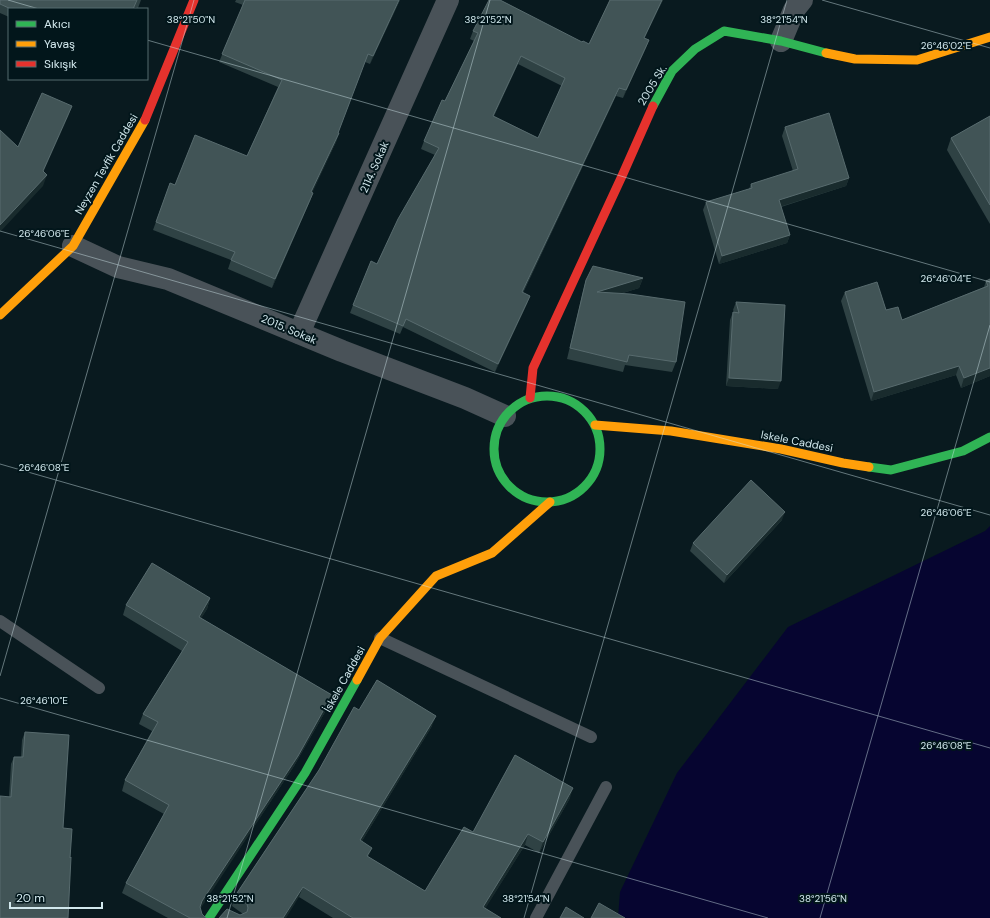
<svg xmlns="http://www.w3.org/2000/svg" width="990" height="918" font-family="'DM Sans',sans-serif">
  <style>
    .water { fill: #060530 }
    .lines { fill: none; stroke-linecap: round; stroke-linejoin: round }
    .lane { stroke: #495258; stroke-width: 12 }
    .street { stroke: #495258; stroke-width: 22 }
    .fast { stroke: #30b455; stroke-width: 9 }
    .slow { stroke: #ff9f0a; stroke-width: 9 }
    .jam { stroke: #e5322d; stroke-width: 9 }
    .wall { fill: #2f4244; fill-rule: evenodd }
    .shaded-wall { fill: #192b2d }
    .building { fill: #415456; stroke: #586b6e; fill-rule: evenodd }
    .ticks { fill: none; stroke: #d2e8ed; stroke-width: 1; stroke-opacity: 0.45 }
    .labels { text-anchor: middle; stroke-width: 4; stroke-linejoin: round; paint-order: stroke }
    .street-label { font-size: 11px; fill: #d2e8ed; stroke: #02161b }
    .ticks-label { font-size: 10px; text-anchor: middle; fill: #d2e8ed; stroke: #02161b; stroke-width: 4; stroke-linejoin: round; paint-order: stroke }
  </style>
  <rect width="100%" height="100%" fill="#091a1f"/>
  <path class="water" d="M990,526V918H618L620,892L677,773L788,627L985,531Z"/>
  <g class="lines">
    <g class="lane">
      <path d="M0,621L99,688"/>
      <path d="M380,638L591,737"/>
      <path d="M536,918L606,787"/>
    </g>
    <g class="street">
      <path d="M781,41L794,10L802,0"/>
      <path d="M73,246L118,267L168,279L342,351L465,398L505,416"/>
      <path d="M299,333L448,0"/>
    </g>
    <g class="fast">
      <path d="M653,106L672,71L695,49L724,31L781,41L826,53"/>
      <circle cx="547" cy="449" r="53"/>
      <path d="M869,467L891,470L963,451L990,437"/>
      <path d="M209,918L305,773L357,680"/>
    </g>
    <g class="slow">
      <path d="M826,53L855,59L917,60L990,37"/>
      <path d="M0,315L73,246L145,120"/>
      <path d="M595,425L671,431L781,449L843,463L869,467"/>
      <path d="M357,680L380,638L436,576L492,553L550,502"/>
    </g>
    <g class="jam">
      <path d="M145,120L194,0"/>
      <path d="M530,398L533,368L622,176L653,106"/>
    </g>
  </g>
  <g class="wall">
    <path d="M0,0H141L138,8L135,7L134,9H9V17L0,13Z"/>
    <path d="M236,0H400L370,64L365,62L338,133H339L336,142L312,192L313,193L310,201L272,288L228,269L231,260L153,230L170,183L175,185L247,156L278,87L219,62L243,5L235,2Z"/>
    <path d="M610,0H663L644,38L649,40L646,48L623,98L616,96L523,293L530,296L527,304L495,372L403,327L400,334L350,313L353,305L377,264L435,155L421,149L424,141L445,101L474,41L470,39L473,31L582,42L589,44ZM518,64L562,86L538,138L494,116Z"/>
    <path d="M990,116V224L947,150L951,138Z"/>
    <path d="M785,127L849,178L846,186L781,207L790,235L787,243L719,264L703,210L706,202L749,189L751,184L793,171L782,136Z"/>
    <path d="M643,278L639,288L623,293L676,362L672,372L625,365L623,372L567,359L583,291L586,280Z"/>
    <path d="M990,279V376L961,388L956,375L871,401L841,301L845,292L886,310L902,320L984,287L986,281Z"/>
    <path d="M736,302L778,389L726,386L730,320L733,312H734L733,310Z"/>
    <path d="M782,520L724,583L690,551L693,543Z"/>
    <path d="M210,598L207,609L201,618L332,695L329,705L294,766L200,908L202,914L206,918H168L122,893L126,883L164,814L122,791L125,780L152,731L139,724L143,714L182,651L123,615L126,605Z"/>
    <path d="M359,710L432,726L362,841L368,857L425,891L473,832L570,798L539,853L525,845L485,908L501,918H333L299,897L240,915L243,914L232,906L235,896Z"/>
    <path d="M25,732L63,828L70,858L68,918L9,797L11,764L14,757H21L22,740Z"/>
  </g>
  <g class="shaded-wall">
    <path d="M399,0H400L370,64L373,56Z"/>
    <path d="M662,0H663L641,46L644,38Z"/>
    <path d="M649,40L646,48L623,98L626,90Z"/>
    <path d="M521,56L518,64L490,124L493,116Z"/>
    <path d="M619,88L616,96L519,300L522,292Z"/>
    <path d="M72,106L68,117L39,182L43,171Z"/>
    <path d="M339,133L336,142L309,200L311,192Z"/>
    <path d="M47,175L43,186L0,232V225Z"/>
    <path d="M849,178L846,186L776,208L779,200Z"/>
    <path d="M313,193L310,201L272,288L275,279Z"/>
    <path d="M790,235L787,243L719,264L722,256Z"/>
    <path d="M643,278L639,288L593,302L597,292Z"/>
    <path d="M530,296L527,304L495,372L498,364Z"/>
    <path d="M959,366L956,375L871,401L874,392Z"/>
    <path d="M990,368V376L961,388L964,378Z"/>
    <path d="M729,378L781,381L778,389L726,386Z"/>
    <path d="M785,512L782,520L724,583L727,575Z"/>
    <path d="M210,598L207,609L196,627L199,617Z"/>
    <path d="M332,695L329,705L294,766L199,911L202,901Z"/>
    <path d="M436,716L432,726L356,851L360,840Z"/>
    <path d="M573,788L570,798L539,853L543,842Z"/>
    <path d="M528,834L525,845L480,917L483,907Z"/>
    <path d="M372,848L368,858L367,856Z"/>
    <path d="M303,887L299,897L286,918H283Z"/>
  </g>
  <g class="building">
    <path d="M0,0H137L133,9H11L0,4Z"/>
    <path d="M245,0H399L373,56L368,54L338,133H339L311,192L313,193L275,279L231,260L235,252L156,222L170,183L175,185L195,135L247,156L282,80L222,54Z"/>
    <path d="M489,0H500L582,42L583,41L589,44L610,0H662L644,38L649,40L626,90L619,88L522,292L530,296L498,364L406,319L403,326L353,305L371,261L377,264L398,219L439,148L424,141L442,100L445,101L478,33L473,31ZM521,56L565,78L538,138L493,116Z"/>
    <path d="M42,93L72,106L43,171L47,175L0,225V130L18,147Z"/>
    <path d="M829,113L849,178L779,200L790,235L722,256L706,202L752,188L751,184L798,169L785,127Z"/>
    <path d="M990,116V205L951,138Z"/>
    <path d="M593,266L643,278L597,292L630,294L685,302L676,362L629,355L627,362L570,348L586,280Z"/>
    <path d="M990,279V368L964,378L959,366L874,392L845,292L877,282L886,310L898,307L902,320L988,286L986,281Z"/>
    <path d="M736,302L785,305L781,381L729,378L733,312L739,313Z"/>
    <path d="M751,480L785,512L727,575L693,543Z"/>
    <path d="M152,563L210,598L199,617L332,695L298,756L202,901L200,907L202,914L206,918H190L126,883L169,805L125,780L158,722L143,714L188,642L126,605Z"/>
    <path d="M377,680L436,716L360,840L372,848L367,856L425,891L464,827L473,832L515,755L573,788L543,842L528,834L483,907L501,918H353L303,887L283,918H219L227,909L240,915L247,912L248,908L247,904L235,896L319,770L354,707L359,710Z"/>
    <path d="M25,732L69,735L63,828L72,829L70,858L71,857L68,918H0V796L11,797L14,757H23Z"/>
    <path d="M599,903L625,918H591Z"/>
    <path d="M566,907L584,918H560Z"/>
  </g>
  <path class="ticks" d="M8,0L39,9M822,0L990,48M147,40L990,282M0,231L990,515M0,464L990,748M0,676L194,0M0,698L768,918M227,918L490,0M524,918L787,0M820,918L990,325"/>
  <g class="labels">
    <g class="street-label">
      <text transform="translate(652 85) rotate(-59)" y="4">2005 Sk.</text>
      <text transform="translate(106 164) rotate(-60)" y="4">Neyzen Tevfik Caddesi</text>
      <text transform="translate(374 167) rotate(-66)" y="4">2114. Sokak</text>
      <text transform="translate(289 329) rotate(23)" y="4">2015. Sokak</text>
      <text transform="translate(797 441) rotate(11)" y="4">Iskele Caddesi</text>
      <text transform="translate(344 679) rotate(-61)" y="4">İskele Caddesi</text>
    </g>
  </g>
  <g class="ticks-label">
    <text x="191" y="23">38°21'50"N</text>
    <text x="488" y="23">38°21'52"N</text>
    <text x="784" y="23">38°21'54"N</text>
    <text x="946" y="49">26°46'02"E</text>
    <text x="44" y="237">26°46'06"E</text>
    <text x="946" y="282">26°46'04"E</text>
    <text x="44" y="471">26°46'08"E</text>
    <text x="946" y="516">26°46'06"E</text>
    <text x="44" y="704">26°46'10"E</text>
    <text x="946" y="749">26°46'08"E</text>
    <text x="230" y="902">38°21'52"N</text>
    <text x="526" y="902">38°21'54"N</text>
    <text x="823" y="902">38°21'56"N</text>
  </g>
  <rect x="8" y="8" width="140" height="72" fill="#02161b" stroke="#556a6f"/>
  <rect x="16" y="21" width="20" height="6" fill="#30b455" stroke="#556a6f"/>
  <text x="44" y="28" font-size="12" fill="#d2e8ed">Akıcı</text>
  <rect x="16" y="41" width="20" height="6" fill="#ff9f0a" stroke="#556a6f"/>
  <text x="44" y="48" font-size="12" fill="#d2e8ed">Yavaş</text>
  <rect x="16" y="61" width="20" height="6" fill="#e5322d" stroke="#556a6f"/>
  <text x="44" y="68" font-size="12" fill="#d2e8ed">Sıkışık</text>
  <path d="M10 902v6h92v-6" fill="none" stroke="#d2e8ed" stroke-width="2"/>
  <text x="16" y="902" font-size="12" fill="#d2e8ed" stroke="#02161b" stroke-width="3" paint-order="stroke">20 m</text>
</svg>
